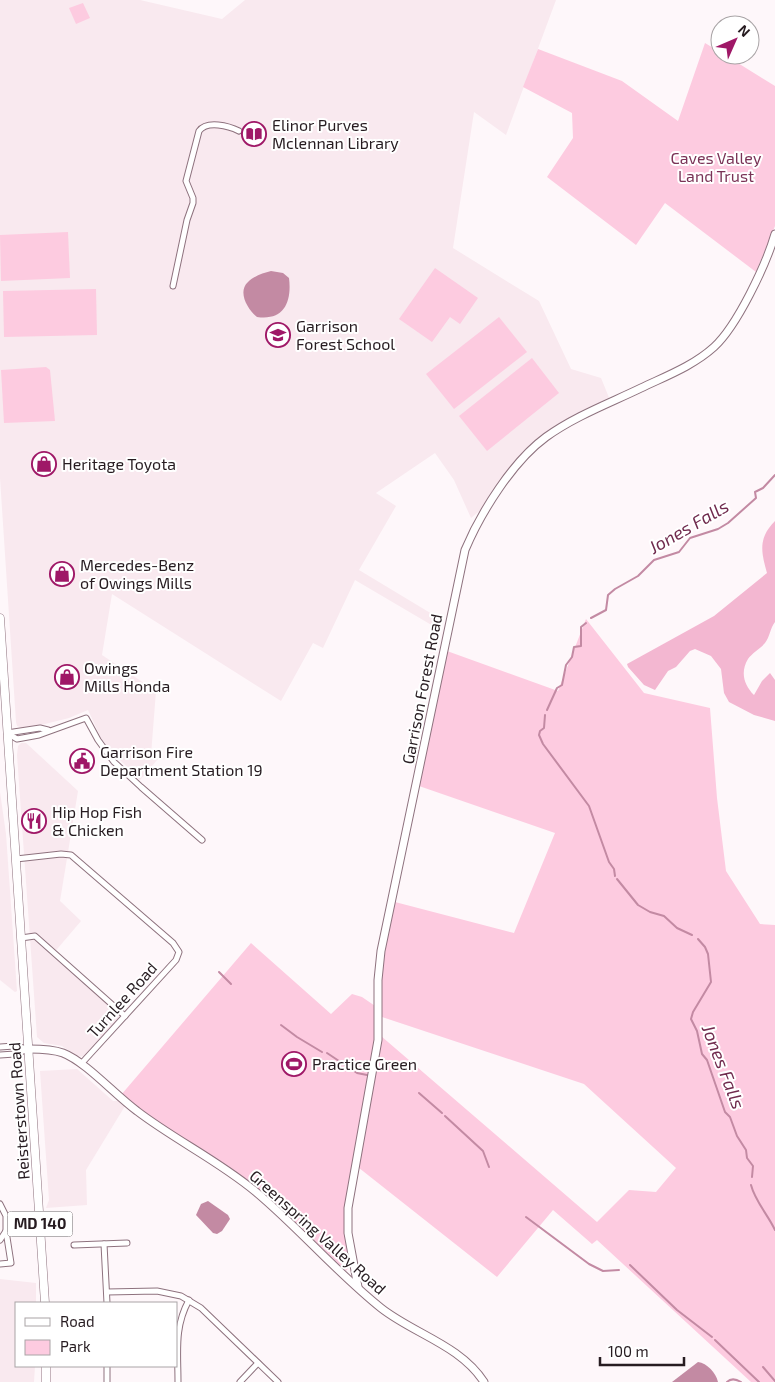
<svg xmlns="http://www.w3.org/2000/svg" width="775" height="1382" font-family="'Exo 2',sans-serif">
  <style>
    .built { fill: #f9e9ef }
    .green { fill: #fdcbe0; fill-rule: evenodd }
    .forest { fill: #f3b7d1 }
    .water { fill: #c38aa3 }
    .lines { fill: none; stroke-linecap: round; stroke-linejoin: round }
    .stream { stroke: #c38aa3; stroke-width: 2 }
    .street-casing { stroke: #8e727e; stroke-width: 7 }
    .secondary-casing { stroke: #8e727e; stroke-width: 9 }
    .primary-casing { stroke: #8e727e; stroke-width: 9 }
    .street { stroke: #fff; stroke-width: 5 }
    .secondary { stroke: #fff; stroke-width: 7 }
    .primary { stroke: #fff; stroke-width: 8 }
    .labels { text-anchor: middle; stroke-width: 4; stroke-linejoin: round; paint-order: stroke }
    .shield { fill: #fff; stroke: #686064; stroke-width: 1 }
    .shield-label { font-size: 15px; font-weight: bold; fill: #271c21 }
    .poi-label { font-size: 16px; fill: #271c21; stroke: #fff; text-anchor: start }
    .park-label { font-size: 16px; fill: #7a3357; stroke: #fff }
    .street-label { font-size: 16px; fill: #271c21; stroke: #fff }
    .water-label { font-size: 18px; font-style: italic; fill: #702b4e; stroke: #fff }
  </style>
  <rect width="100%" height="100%" fill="#fef7fa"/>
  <g class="built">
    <path d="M0,0H140L222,19L245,0H556L506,135L474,112L453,248L539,301L571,369L601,378L610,400L546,434L483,508L471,518L454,480L435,453L376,493L396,506L359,570L442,620L440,630L355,580L323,648L313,643L281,701L112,594L102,655L156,691L151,755L158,759L140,780L109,749L101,738L88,710L69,718L37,726L22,728L17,726L16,722L0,478Z"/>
    <path d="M21,743H26L78,791L60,901L81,921L52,955L114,1010L119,1017L118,1020L85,1057L77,1056L62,1046L44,1043L37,1037L17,755L18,746Z"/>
    <path d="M0,792L6,834L17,991L15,992L0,980Z"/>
    <path d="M77,1069L113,1101H118L125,1106L86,1170L87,1205L46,1208L49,1200L40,1071Z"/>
    <path d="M0,1279L36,1283V1303H16V1366H35L34,1382H0Z"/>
  </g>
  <g class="green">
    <path d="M83,3L90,18L76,24L69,8Z"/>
    <path d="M705,43L720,52V55H725L775,86V226L756,272L665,203L636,245L547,177L573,138L572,113L523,87L538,49L622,81L678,121Z"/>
    <path d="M68,232L70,278L1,281L0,235Z"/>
    <path d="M435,268L478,298L460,324L450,317L432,342L399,319Z"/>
    <path d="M96,289L97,335L4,337L3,291Z"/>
    <path d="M499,317L527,352L454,409L426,374Z"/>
    <path d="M532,358L559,393L487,451L459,416Z"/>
    <path d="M46,367L50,370L55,421L4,423L1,370Z"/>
    <path d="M586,619L644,693L710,708L717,798L726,871L760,924L775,925V1382H751L597,1240L592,1244L553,1210L497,1277L354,1164L345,1234L350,1266L346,1271L289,1216L242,1177L157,1122L121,1095L251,943L331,1014L352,994L362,997L381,1010C380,973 387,938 395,902L514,933L555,833L419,786L447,651L558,691ZM382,1017L584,1084L676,1168L656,1192L629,1190L597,1222L381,1036Z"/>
  </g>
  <path class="forest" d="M775,521V622C770,628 770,637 765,643C760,649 752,653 748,659C740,672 744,685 754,695L762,681L770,673L775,680V721L754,715L729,702L724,693L721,669L711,656L695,649L690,651L676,667L668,671L655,690L644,685L628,667L627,664L714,616L767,573C761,552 758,538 775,521Z"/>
  <g class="water">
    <path d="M271,271L283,273L289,278C292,302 284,321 257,317C248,310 237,292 248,282C254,276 263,273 271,271Z"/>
    <path d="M208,1201L228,1215L230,1219L222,1231L217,1234L213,1233L196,1215L201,1204Z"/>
    <path d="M698,1362C707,1363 716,1373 718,1382H672Z"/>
  </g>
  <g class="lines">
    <g class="stream">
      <path d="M591,618L606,610L608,595L615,589L638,576L654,560L679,552L690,538L718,529L728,523L756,498L755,492L763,488L775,475"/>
      <path d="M547,710L557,688L562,685L566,665L572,657L574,647L581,646V627L586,623"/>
      <path d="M545,715L544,728L540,731L539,735L543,744L589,806L609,862L614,869L615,876"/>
      <path d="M617,879L638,905L650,912L664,916L677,928L692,935"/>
      <path d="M698,939L705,947L708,954L711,982L693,1012L691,1019L697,1031L702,1054L707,1060L725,1112L730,1117L737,1136L746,1150L747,1158L753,1166L752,1177"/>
      <path d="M219,972L231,984"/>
      <path d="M281,1025L297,1037L322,1052"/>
      <path d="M327,1053L357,1073L367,1075"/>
      <path d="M419,1093L442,1113"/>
      <path d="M445,1116L483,1151L489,1167"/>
      <path d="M751,1185C755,1201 768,1215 775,1230"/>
      <path d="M526,1217L589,1264L603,1271L619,1270"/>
      <path d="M630,1265L677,1310L712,1337"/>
      <path d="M715,1340L759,1382"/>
      <path d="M763,1367L775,1381"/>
      <path d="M727,1382C731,1378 736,1379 741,1382"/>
    </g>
    <defs>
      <g id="street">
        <path d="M173,286L187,220L193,203V198L186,181L199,131C207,120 229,126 239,131"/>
        <path d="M7,733L17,739L39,735L86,718L98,740L114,762L141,787L202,840"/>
        <path d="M7,733L40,728L48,730"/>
        <path d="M16,859L61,854L71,855L173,943L179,952L176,960L81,1064"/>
        <path d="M21,938L35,936L125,1016"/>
        <path d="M0,1047L14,1046L28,1049"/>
        <path d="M0,1055L15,1054L29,1049"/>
        <path d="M0,1204L6,1216V1231L11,1263L0,1264"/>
        <path d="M0,1240L6,1231"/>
        <path d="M104,1244L107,1303"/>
        <path d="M74,1245L127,1243"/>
        <path d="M107,1292L157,1291L181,1296L201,1308L278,1382"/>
        <path d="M107,1366V1382"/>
        <path d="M178,1382C178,1352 174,1327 189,1300"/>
        <path d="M240,1382L258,1363"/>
      </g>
      <g id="secondary">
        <path d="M29,1049C40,1049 52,1049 63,1053C86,1062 115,1095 137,1111C175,1140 219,1161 256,1192C299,1228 336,1272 381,1308C414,1334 460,1345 484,1382"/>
        <path d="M358,1287L348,1233V1208L378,1040V980L381,951L465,550C481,512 513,461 546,437C575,416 610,403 641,388C666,376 693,366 714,347C737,326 766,265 775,234"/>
      </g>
      <g id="primary">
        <path d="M0,618L45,1303"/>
        <path d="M46,1366V1382"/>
      </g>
    </defs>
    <use href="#street" class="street-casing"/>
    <use href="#secondary" class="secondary-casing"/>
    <use href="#primary" class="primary-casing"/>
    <use href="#street" class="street"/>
    <use href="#secondary" class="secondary"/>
    <use href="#primary" class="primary"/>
  </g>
  <defs>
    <symbol id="library-ring" viewBox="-11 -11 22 22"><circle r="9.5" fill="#fff" stroke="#9f1867" stroke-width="1.5"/><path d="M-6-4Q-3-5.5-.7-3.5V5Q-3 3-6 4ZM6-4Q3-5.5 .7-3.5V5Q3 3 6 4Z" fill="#9f1867"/></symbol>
    <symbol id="school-ring" viewBox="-11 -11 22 22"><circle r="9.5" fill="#fff" stroke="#9f1867" stroke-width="1.5"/><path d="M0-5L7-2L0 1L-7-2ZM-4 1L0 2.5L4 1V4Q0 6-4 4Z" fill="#9f1867"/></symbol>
    <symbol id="shop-ring" viewBox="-11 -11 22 22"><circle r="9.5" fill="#fff" stroke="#9f1867" stroke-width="1.5"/><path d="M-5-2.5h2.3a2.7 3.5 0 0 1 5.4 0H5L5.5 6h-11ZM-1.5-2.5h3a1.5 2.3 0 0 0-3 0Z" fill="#9f1867"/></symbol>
    <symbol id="civic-ring" viewBox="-11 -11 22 22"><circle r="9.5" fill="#fff" stroke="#9f1867" stroke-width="1.5"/><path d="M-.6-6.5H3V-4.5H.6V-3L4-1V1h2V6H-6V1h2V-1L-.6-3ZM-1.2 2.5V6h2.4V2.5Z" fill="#9f1867"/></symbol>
    <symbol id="restaurant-ring" viewBox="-11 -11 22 22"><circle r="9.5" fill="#fff" stroke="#9f1867" stroke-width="1.5"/><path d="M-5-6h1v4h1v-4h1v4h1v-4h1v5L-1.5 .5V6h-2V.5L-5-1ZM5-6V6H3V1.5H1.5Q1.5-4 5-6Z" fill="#9f1867"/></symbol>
    <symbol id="stadium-ring" viewBox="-11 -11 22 22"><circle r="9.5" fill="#fff" stroke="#9f1867" stroke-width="1.5"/><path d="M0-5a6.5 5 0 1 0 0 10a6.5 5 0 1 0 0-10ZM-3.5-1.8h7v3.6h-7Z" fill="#9f1867"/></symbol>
  </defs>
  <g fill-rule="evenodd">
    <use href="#library-ring" x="240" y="120" width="28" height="28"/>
    <use href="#school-ring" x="264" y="321" width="28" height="28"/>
    <use href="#shop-ring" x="30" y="450" width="28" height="28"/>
    <use href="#shop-ring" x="48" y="560" width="28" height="28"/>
    <use href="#shop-ring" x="53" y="663" width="28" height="28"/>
    <use href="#civic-ring" x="68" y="747" width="28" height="28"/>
    <use href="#restaurant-ring" x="20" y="807" width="28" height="28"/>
    <use href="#stadium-ring" x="280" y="1050" width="28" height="28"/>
  </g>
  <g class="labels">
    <rect class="shield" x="7.5" y="1211.5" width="65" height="25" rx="4"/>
    <g class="shield-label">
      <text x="40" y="1229">MD 140</text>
    </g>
    <g class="poi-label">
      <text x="272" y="131">Elinor Purves<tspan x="272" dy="18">Mclennan Library</tspan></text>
      <text x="296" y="332">Garrison<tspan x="296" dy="18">Forest School</tspan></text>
      <text x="62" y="470">Heritage Toyota</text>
      <text x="80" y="571">Mercedes-Benz<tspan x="80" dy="18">of Owings Mills</tspan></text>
      <text x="84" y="674">Owings<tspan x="84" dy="18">Mills Honda</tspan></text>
      <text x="100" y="758">Garrison Fire<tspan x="100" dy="18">Department Station 19</tspan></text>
      <text x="52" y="818">Hip Hop Fish<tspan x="52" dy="18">&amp; Chicken</tspan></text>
      <text x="312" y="1070">Practice Green</text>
    </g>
    <g class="park-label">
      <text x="716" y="164">Caves Valley<tspan x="716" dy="18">Land Trust</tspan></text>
    </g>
    <g class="street-label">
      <text transform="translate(422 689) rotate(-79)" y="6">Garrison Forest Road</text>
      <text transform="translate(122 1000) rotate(-48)" y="6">Turnlee Road</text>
      <text transform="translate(19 1111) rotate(-94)" y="6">Reisterstown Road</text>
      <text transform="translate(318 1232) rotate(42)" y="6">Greenspring Valley Road</text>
    </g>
    <g class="water-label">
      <text transform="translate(689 527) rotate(-30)" y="6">Jones Falls</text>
      <text transform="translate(723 1067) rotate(69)" y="6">Jones Falls</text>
    </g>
  </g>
  <rect x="15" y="1302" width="162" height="65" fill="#ffffff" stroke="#a9a4a6"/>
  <rect x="25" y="1318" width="25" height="8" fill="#ffffff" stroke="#a9a4a6"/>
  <text x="60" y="1327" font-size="15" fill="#271c21">Road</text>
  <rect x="25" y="1340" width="25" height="15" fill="#fdcbe0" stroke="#a9a4a6"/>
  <text x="60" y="1352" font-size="15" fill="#271c21">Park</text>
  <g transform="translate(735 40) rotate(45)"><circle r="24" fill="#ffffff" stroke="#a9a4a6"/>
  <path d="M0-4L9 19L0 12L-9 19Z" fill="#9f1867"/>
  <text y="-8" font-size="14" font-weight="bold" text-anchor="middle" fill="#271c21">N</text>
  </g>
  <path d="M600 1357v8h84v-8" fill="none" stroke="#271c21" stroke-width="2.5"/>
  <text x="608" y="1357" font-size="15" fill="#271c21" stroke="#ffffff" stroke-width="4" paint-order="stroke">100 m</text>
</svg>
